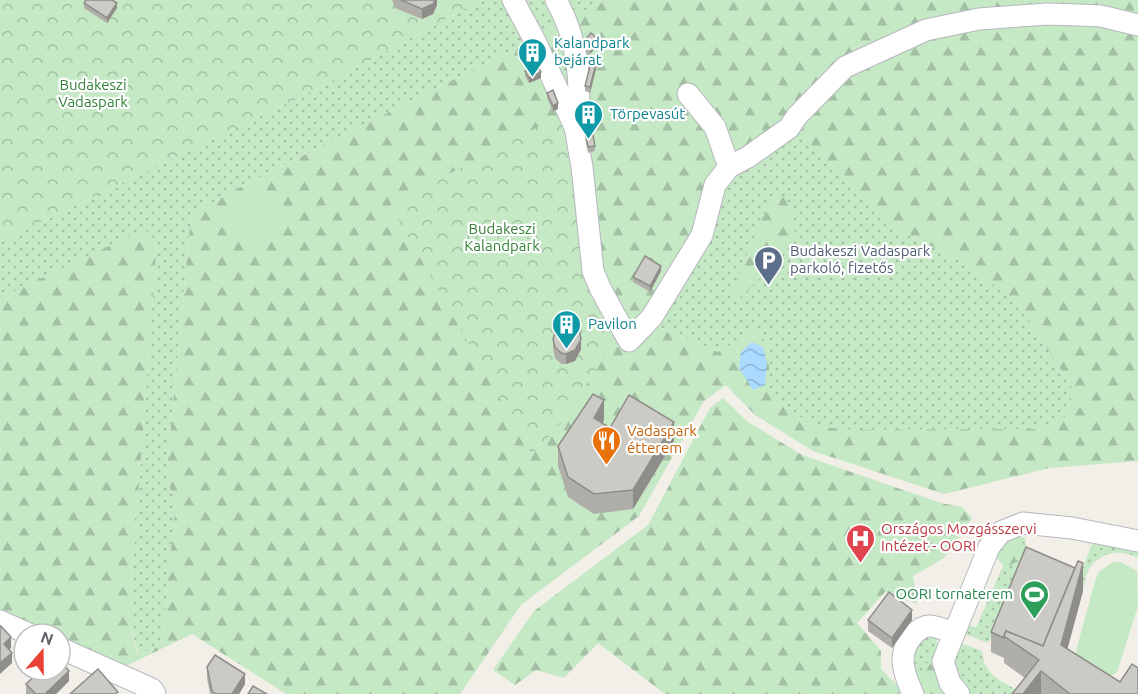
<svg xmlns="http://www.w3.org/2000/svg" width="1138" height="694" font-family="Ubuntu,sans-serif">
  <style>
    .grass { fill: url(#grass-dots) }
    .forest { fill: url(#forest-firs); fill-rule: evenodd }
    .park { fill: url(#park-crowns) }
    .pitch { fill: #c5e8c5 }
    .water { fill: url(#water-waves) }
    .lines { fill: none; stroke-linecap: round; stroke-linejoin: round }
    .minor-casing { stroke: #b5b8bc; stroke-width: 23 }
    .minor { stroke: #fff; stroke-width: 21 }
    .wall { fill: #afaea9 }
    .shaded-wall { fill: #8f8d8a }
    .building { fill: #cccac5; stroke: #8f8d8a; stroke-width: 1.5 }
    .labels { text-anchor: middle; stroke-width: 4.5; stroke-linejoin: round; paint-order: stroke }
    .culture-label { font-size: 15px; fill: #0d838f; stroke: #fff; text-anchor: start }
    .park-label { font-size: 15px; fill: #348238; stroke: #fff }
    .service-label { font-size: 15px; fill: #4e5e75; stroke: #fff; text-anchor: start }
    .food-label { font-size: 15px; fill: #c56008; stroke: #fff; text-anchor: start }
    .health-label { font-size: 15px; fill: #be3a42; stroke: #fff; text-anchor: start }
    .leisure-label { font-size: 15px; fill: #27864d; stroke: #fff; text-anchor: end }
  </style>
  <defs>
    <pattern id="grass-dots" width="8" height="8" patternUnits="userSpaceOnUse" patternTransform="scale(1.5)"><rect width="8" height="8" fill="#c5e8c5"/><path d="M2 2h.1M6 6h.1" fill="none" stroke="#a3c0a4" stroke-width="1.8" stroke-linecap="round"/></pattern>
    <pattern id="forest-firs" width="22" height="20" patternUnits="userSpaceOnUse" patternTransform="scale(1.5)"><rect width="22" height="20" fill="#c5e8c5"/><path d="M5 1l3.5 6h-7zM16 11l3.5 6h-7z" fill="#a3c0a4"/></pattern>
    <pattern id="park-crowns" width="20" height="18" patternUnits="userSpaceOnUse" patternTransform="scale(1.5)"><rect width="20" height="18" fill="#c5e8c5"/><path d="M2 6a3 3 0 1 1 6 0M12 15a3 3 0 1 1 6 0" fill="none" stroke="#a3c0a4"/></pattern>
    <pattern id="water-waves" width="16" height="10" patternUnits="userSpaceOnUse" patternTransform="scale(1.5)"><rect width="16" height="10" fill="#aadaff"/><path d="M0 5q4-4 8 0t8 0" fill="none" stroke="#8eb4d2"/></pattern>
  </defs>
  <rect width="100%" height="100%" fill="#f1efe8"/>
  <g class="grass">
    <path d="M481,0H609L568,17L534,39L239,188L191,215L166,479L176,502L161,646L138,654L129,619L157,242L0,298V242L325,85Z"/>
    <path d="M793,132L821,154L886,224L965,263L1018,304L1071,385V408L1062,421L1037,429L853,430L812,426L767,391L770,345L718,352L657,326L719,193L731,174Z"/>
    <path d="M1016,534L1025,538L1027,552L988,643L960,632L963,623L976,628L1009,552L1001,548Z"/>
    <path d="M1092,544L1138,551V558C1122,549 1100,551 1089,569C1086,574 1085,582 1083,588L1076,586Z"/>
    <path d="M924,637L937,638V646L931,671L947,694H920C913,669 904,658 924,637Z"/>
    <path d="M956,641L982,651C984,677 1004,682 1024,694H965L950,672Z"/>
  </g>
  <g class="forest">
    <path d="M609,0H1138V461L1049,468L944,494L813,451L755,415L726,385L704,401L639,516L521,605L460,694H286L192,634L124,667L60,638V634H50L0,612V298L145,229L157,242L129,619L137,654L161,646L176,502L166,479L191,215L239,188L534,39L568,17ZM793,133L821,154L886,224L965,263L1018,304L1071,385V408L1062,421L1037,429L853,430L812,426L768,391L770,345L753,331L718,352L657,326L731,174Z"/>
    <path d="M778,193C786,198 789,203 791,212C794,221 797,230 793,239C785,258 751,286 736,302L728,301C746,266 753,224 778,193Z"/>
    <path d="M723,398L748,422L802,455L941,503L962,507L972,518L944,558L913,576L917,604L885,592L857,623L881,651V669L901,689L899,694H665L598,643L564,678L536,670L515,685L493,670L534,611L648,525L710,408Z"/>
    <path d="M1004,536L1021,541L1025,546L1019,560L1006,568L998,560L994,550Z"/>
    <path d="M929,662L941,678L939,694H923L919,686L923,665Z"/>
  </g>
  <g class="park">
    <path d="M0,0H481L325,85L0,242Z"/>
    <path d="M557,117L566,130L575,171L586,275L614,340L570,413L532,455L390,205Z"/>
  </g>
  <g class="pitch">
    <path d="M263,193L279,209L283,227L267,237L237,238L227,217L238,196Z"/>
    <path d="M1113,562H1121L1137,571L1138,606L1117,672L1111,676L1101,679L1077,661L1076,651L1095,581L1099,572Z"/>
  </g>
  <path class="water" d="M752,342L763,347L767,364L765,385L753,390L739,368L741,352Z"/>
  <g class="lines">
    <defs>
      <g id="minor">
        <path d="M513,0L534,39L575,127L582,167L593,271L600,288L629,341L652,317L702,235L715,185L729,167L748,157L789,128L797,116L845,67L926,30L979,19L1047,14L1078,15L1101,16L1138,25"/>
        <path d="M556,0C577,37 584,85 575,127"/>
        <path d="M688,94L715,127L729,167"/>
        <path d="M0,621L29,634"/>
        <path d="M60,648L152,689L155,694"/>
        <path d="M913,694C904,674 896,654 913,635C917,631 923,626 929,626C937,626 946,630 953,633"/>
        <path d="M959,694L950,683L943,661L989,547L1001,532L1023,523L1072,528L1138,541"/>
      </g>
    </defs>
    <use href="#minor" class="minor-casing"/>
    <use href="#minor" class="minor"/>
  </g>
  <g class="wall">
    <path d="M392,0H437V5L433,14L422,19L395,8Z"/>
    <path d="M84,3L117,8L107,23L84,8Z"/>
    <path d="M583,42L598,45L590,54L583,47Z"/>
    <path d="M597,65L590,93L585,91V86Z"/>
    <path d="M525,71L541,78L529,83L525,76Z"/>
    <path d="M547,93L558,109L553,111L547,98Z"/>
    <path d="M583,121L595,146V151L588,153L583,126Z"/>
    <path d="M661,271L650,292L633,282V277Z"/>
    <path d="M553,339L581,349L575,361L566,364H561L555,358L553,349Z"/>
    <path d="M604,420L602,423L610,428L674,441L633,509L594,514L568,497L558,466V446Z"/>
    <path d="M1083,591L1067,649L1138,694H1012L1025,678L1004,663V658L991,652V632Z"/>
    <path d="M868,620H912L892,648L868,631Z"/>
    <path d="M207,667L245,684L239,694H210L207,678Z"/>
    <path d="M69,681L56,694H26V684Z"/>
  </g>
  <g class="shaded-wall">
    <path d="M435,0H437V5L433,14L422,19V9Z"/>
    <path d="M117,3V8L107,23V18Z"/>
    <path d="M598,39V45L590,54V49Z"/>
    <path d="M597,60V65L590,93V87Z"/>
    <path d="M541,72V78L529,83V78Z"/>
    <path d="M558,103V109L553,111V106Z"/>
    <path d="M661,266V271L650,292V286Z"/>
    <path d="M581,339V349L575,361L566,364V354Z"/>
    <path d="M604,400V420L594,438V418Z"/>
    <path d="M674,422V441L633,509V490Z"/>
    <path d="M1083,563V591L1061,673V645L1073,601L1043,674V654Z"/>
    <path d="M912,610V620L892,648V638Z"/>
    <path d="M11,637V648L4,654V644Z"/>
    <path d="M12,653V663L0,674V663Z"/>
    <path d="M69,671V681L56,694H45Z"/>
    <path d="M1041,671V694H1023Z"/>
    <path d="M245,674V684L239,694H232Z"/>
  </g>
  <g class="building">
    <path d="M86,0H112L117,3L107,18L84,3Z"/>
    <path d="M401,0H435L433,4L422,9Z"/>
    <path d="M591,33L598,39L590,49L583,42Z"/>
    <path d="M592,58L597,60L590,87L585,86Z"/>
    <path d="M537,65L541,72L529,78L525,71Z"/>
    <path d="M553,90L558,103L553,106L547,93Z"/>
    <path d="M590,119L595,146L588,147L583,121Z"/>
    <path d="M645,256L661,266L650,286L633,277Z"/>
    <path d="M565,324H574L579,329L581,339L575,350L566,354L561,353L555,347L553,339L556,329Z"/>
    <path d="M593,394L604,400L594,418L610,428L629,395L674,422L633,490L594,494L568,477L558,446Z"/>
    <path d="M1026,547L1075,568L1043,646L1006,631L1004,636V638L991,632Z"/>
    <path d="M1078,561L1083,563L1061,645L1120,682L1132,664L1138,668V694H1070L1041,671L1023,694H1012L1039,660L1004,636L1006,631L1043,646Z"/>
    <path d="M889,592L912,610L892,638L868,620Z"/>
    <path d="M0,626H1L11,637L4,644L12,653L0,663Z"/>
    <path d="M215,655L245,674L232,694H216L212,691L207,667Z"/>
    <path d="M60,661L69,671L45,694H36L26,684L41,670H60Z"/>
    <path d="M98,669L118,692L115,694H70Z"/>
    <path d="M253,686L267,694H248Z"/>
  </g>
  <defs>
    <symbol id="building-pin" viewBox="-11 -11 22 30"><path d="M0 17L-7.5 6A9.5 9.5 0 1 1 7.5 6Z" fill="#0f9aa8" stroke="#fff"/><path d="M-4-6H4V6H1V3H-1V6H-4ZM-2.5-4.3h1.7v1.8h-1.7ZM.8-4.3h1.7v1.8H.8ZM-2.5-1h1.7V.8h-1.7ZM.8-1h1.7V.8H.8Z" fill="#fff"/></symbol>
    <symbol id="parking-pin" viewBox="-11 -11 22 30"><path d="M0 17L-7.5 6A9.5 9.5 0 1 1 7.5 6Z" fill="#5c6f8a" stroke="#fff"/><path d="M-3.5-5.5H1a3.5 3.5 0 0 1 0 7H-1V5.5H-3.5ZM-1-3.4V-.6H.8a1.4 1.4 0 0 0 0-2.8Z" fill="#fff"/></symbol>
    <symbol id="restaurant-pin" viewBox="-11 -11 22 30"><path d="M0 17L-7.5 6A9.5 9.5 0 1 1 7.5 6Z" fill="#e8710a" stroke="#fff"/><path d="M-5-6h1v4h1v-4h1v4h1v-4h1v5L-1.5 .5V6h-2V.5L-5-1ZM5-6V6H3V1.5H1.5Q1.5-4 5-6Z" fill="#fff"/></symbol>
    <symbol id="hospital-pin" viewBox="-11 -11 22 30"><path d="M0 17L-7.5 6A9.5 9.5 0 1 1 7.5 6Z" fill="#e0444e" stroke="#fff"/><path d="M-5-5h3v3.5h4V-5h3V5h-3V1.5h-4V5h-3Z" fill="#fff"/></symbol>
    <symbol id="stadium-pin" viewBox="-11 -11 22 30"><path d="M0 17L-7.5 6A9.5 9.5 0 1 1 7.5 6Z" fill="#2e9e5b" stroke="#fff"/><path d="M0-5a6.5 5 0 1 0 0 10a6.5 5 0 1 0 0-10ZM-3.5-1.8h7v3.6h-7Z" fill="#fff"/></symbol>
  </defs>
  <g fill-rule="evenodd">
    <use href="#building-pin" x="516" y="36" width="33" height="45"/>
    <use href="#building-pin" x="572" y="98" width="33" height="45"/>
    <use href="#parking-pin" x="752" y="244" width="33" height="45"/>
    <use href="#building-pin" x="550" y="308" width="33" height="45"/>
    <use href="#restaurant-pin" x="590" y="424" width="33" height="45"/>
    <use href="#hospital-pin" x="844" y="522" width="33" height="45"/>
    <use href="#stadium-pin" x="1018" y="578" width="33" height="45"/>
  </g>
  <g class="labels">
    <g class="culture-label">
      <text x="554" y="48">Kalandpark<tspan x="554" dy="17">bejárat</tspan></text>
      <text x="610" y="119">Törpevasút</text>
      <text x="588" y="329">Pavilon</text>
    </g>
    <g class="park-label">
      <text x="93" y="90">Budakeszi<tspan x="93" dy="17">Vadaspark</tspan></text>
      <text x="502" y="234">Budakeszi<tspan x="502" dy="17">Kalandpark</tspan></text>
    </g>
    <g class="service-label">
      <text x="790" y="256">Budakeszi Vadaspark<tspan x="790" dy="17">parkoló, fizetős</tspan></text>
    </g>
    <g class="food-label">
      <text x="627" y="436">Vadaspark<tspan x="627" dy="17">étterem</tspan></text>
    </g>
    <g class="health-label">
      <text x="881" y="534">Országos Mozgásszervi<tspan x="881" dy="17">Intézet - OORI</tspan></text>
    </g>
    <g class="leisure-label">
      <text x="1013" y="599">OORI tornaterem</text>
    </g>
  </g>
  <g transform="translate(42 652) rotate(20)"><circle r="28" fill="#ffffff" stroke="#bfc1c3" stroke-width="1.5"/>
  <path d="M0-4.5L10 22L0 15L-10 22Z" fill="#ea4335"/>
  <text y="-9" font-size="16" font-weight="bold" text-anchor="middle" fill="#5f6368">N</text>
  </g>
</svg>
